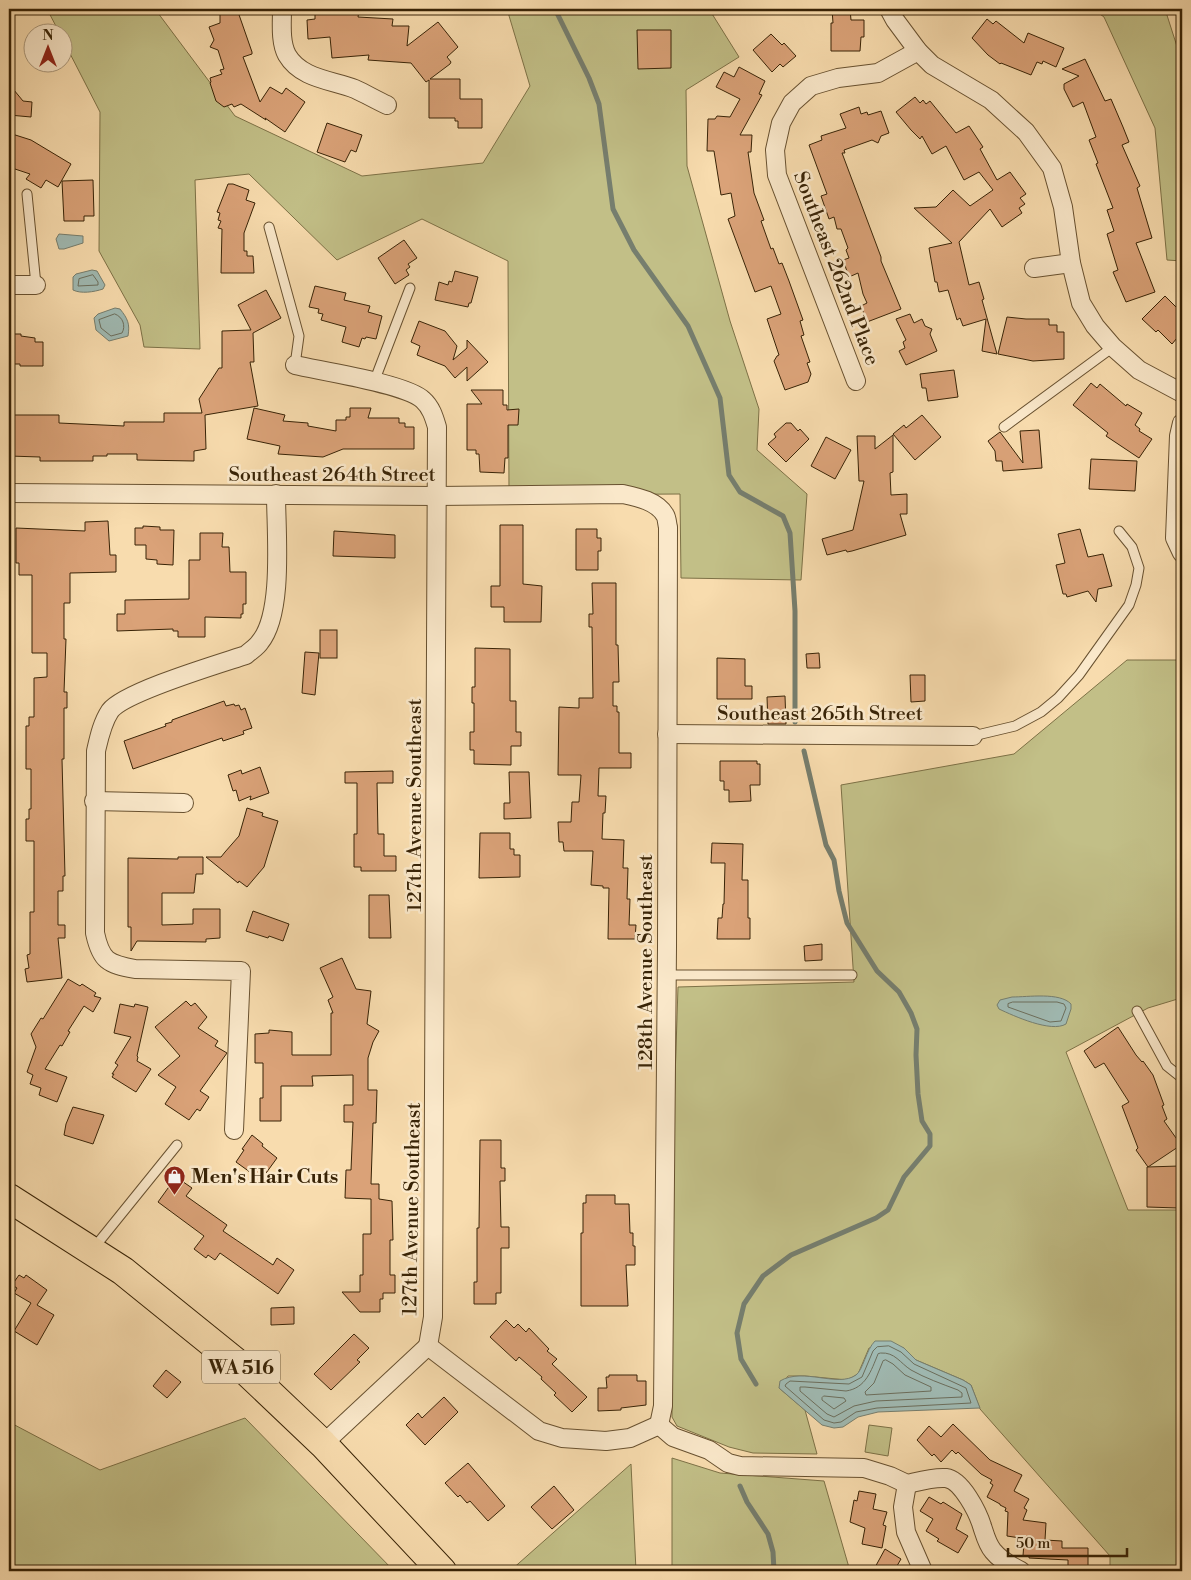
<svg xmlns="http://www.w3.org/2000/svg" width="1191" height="1580" font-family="'Libre Bodoni',serif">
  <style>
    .green { fill: #c2bf87; stroke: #7d7146 }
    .water { fill: #a0bab3; stroke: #767e6e }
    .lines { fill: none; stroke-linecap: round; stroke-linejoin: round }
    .shore { stroke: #6c6e5c; stroke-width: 1 }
    .stream { stroke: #767e6e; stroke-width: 5 }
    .building { fill: #daa278; stroke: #382306 }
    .lane-casing { stroke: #685130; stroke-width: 11 }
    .street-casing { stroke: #685130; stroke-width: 20 }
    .primary-casing { stroke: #382306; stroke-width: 30 }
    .lane { stroke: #fae8ca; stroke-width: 9 }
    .street { stroke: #fae8ca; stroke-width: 18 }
    .primary { stroke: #f8dcae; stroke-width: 28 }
    .labels { text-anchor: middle; stroke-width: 5; stroke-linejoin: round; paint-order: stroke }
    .shield { fill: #fae8ca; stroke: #725e41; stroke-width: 1 }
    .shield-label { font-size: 19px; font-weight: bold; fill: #382306 }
    .street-label { font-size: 20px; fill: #382306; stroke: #fae8ca }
    .poi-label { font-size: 20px; font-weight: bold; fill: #382306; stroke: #fae8ca; text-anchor: start }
  </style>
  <rect width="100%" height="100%" fill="#f8dcae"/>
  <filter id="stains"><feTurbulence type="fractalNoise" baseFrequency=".004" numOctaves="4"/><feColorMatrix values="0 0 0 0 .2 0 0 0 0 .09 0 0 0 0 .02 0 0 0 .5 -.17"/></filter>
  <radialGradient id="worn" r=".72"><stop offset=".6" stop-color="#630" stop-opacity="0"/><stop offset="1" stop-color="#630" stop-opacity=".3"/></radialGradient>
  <g class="green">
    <path d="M47,9H155L235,116L362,176L483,163L530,86L507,9H709L739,57L686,90L687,166L730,321L759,409L757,450L807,494L801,580L681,578L680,494L509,495L508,261L422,219L337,260L249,174L195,180L200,349L144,347L140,325L99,251L100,112L63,40L62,32H59Z"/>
    <path d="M1093,9H1165L1182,62V261L1167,260L1155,128L1104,17Z"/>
    <path d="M1127,660H1182V996L1181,998L1148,1008L1066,1052L1128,1210H1182V1571H1110V1556L980,1409L971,1385L963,1380L916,1360L904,1348H869L858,1374L847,1380L805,1376H788L779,1388L805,1410L817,1454L753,1453L729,1447L677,1426L672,1417V1173L678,987L854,982L841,785L1014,754Z"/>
    <path d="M245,1418L394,1571H9V1422L100,1470Z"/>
    <path d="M869,1425L892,1428L888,1456L865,1452Z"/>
    <path d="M672,1458L720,1473L824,1481L850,1571H672Z"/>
    <path d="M631,1464L636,1571H510Z"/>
  </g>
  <g class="water">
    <path d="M59,234L83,236V243L64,249H59L56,239Z"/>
    <path d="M92,270L97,271L105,285L103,289C94,292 81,294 73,290V277L76,274Z"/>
    <path d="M115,308L120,309C128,319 130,324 128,336L109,341L96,330L94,318L98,314Z"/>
    <path d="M1012,997C1028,997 1060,992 1071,1004V1009L1066,1024C1051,1033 1014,1016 999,1009L997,1005L1000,1000Z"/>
    <path d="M875,1341H891L904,1348L916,1360L963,1380L971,1385L980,1408L878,1412L858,1417L843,1427L834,1428L822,1425L779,1388L780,1381C803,1367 838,1388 856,1375C863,1370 866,1350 875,1341Z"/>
  </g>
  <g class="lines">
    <g class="shore">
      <path d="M93,275L98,282V285L78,286L79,279Z"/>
      <path d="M115,314C123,317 126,326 122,333L111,336L101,328L99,320Z"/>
      <path d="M1013,1002H1057L1064,1004L1066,1008L1061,1021L1050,1022L1008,1007V1004Z"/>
      <path d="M889,1346L901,1352L914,1364L966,1388L971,1403L877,1408L856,1412L841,1422L834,1423L824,1420L785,1386L786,1384L790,1381L849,1384L862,1377L873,1351L877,1347Z"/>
      <path d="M881,1353C895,1352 900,1363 911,1370C925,1378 942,1384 958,1390L962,1393V1397L876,1401L854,1406L834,1417L827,1414L800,1391V1387H805L846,1391C866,1388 871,1371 878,1354Z"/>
      <path d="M886,1360L893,1364L905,1375L931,1387V1391L866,1395L865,1392L874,1383L883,1361Z"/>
      <path d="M824,1396L844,1398L846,1401L834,1409L822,1400V1398Z"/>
    </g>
    <g class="stream">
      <path d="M555,9L589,78L599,104L613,209L634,250L688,326L720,398L729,475L740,492L783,516L790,533L795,611V722"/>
      <path d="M756,1384L741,1359L737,1333L744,1304L763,1276L791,1255L876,1218L888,1210L904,1177L930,1146V1134L922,1121L918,1094L916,1055L917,1029L911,1013L899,992L877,971L847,923L839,891L834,860L826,845L804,751"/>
      <path d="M740,1486L747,1502L768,1534L773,1552L774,1571"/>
    </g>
  </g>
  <g class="building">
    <path d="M220,9H237L252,52V54L243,57L260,102L270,87L282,94L286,88L305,102L285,132L265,118L266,120L241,104L234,107L232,104L224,107L216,101L210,83L211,82L210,78L222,74L220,70L224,69L218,50L210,47L214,40L209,27L220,23Z"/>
    <path d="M315,9H348V11H359L358,17L393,19L392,26H409L407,46L438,22L458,47L447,57L451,62L450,64L430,79H460V99H482V128H458V121H455V118H429V80L426,82L411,63L368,60L369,55L332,58L330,37L308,39L307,20L315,19Z"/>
    <path d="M832,9H850L851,20H864V37H861L860,51H831V23H833Z"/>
    <path d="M987,19L993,24L996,21L1024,43L1028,33L1064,48L1056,67L1043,61L1042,64L1037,62L1031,75L1001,63L1000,64L988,55L972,38Z"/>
    <path d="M637,30H671V68L638,69Z"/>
    <path d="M771,34L782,45L784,43L796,56L783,67L780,64L772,72L753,50Z"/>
    <path d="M1085,59L1105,101L1111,99L1123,127L1129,142L1122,145L1140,186L1137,188L1152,238L1136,243L1155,292L1126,302L1113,272L1118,270L1107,234L1114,231L1107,210L1113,208L1096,164L1098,163L1089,140L1096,137L1083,102L1073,107L1064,89V84L1079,76L1062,69Z"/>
    <path d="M739,67L765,81L759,94L762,95L740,135H752L751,152H748L754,193L764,220L761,221L771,249L773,248L779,264L782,263L789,281L803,320L800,321L804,335L801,336L810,362L807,363L811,374L808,382L785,390L774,361L777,356L779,355L767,319L781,314L771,286L755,292L728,219L735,216L731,193L721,195L714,151H707L708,119H715L717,116L730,117L740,99L716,87L724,72L734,77Z"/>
    <path d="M9,84L23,101L32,102L31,117L9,115Z"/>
    <path d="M915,97L920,103L923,100L926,104L930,101L956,133L969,126L983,147L980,149L997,180L1010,172L1026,194L1020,198L1025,204L1019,208L1022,213L1002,227L990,209L959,242L969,285L979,282L984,299L982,300L997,354L982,351L986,319L963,326L960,318L957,320L948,290L939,292L937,282H935L929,248L952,243L914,208L936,207L953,190L970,206L993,190L979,172L964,180L946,146L932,154L922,136L920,139L911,130L896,112Z"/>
    <path d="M859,107L861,114L867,112L868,115L881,111L889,133L881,136L878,143L872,140L844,150L845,153H842L881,257V261L901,309L867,322L861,306L867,303L863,294L858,273L849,277L843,260L849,258L846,250L848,248L841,229H837L834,217L829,219L821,196L827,194L809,145L822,140L821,136L846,128L840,114Z"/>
    <path d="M327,123L362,135L356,152L351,150L345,162L317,152Z"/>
    <path d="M9,133L31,140L71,164L58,187L46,180L41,188L26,179L30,174L9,167Z"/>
    <path d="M93,180L94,216H84V221H64L62,181Z"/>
    <path d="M228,184H233L249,190L246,200L255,203L244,233V251H247V256H253L254,273H221L222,229L218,228L221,221L218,220L220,213L217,212Z"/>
    <path d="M404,240L417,258L408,264L410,267L406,270L409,275L395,284L378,258Z"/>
    <path d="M455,271L478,277L471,303H469L468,307L435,300L439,282L448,285L449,281L452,282Z"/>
    <path d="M315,286L346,293L344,300L370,306L368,312L382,316L376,339L366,337L365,339L362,338L359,347L342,342L346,327L321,320L323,314L318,313L319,309L309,307Z"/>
    <path d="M266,290L281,318L253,333L254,362H250L258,406L205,415L206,449L194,451V461L137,460V454H107V456H93V461H40V457L9,456V418H12V415H59V423L124,426V422H164V413H202L199,399L219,368H222V331L251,330L238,305Z"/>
    <path d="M1165,296L1182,313V332L1172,344L1158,330L1156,332L1142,319Z"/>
    <path d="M910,314L914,323L922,319L925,326L932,329L930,334L937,351L906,365L899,351L905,348L903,342L906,340L896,319Z"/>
    <path d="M1007,317L1026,319H1049V325H1057V332H1064V359L1033,361L998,354Z"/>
    <path d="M419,321L445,331L457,346L453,360L467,348V340L488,362L467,381V367L455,378L445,366L417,355L420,346L411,342Z"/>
    <path d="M9,334H21V336L35,338V342H43V366H20V364H9Z"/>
    <path d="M954,370L958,397L928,401L926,388H922L920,374Z"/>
    <path d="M1091,383L1097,388L1100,384L1126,406L1127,404L1142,413L1135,425L1140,429L1139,431L1152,439L1139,458L1106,436L1108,433L1073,405Z"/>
    <path d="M471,390H503V405H507V410L519,409L518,425H508V458H505L504,473L480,472L479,454H476V450H467V404H482Z"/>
    <path d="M254,408L285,415L283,421L308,423V426L336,431V420H346V417H350V408H371L368,418H399V423H405V427H414V449H343L323,457L278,454L280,446L247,439Z"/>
    <path d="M922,415L941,437L915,460L893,434L904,425L906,428Z"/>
    <path d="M786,423H791L798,431L800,429L809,439L786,462L768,444L776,437L774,434Z"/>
    <path d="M1039,430L1042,468L1003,471L1002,461H996L995,451L988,441L1000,432L1023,463L1020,431Z"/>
    <path d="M893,435V472L890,473L891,495L907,494V514H900L906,535L852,551L847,552L846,550L827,555L822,539L853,530L864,481H859L857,436H875V449Z"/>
    <path d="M826,437L851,450L835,479L811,466Z"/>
    <path d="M1091,459L1137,461L1135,491L1089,489Z"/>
    <path d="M108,521L110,555H116V572L70,573V603H64V639H66L64,692H67V708H64V759H62L65,876H63V891H58V925H65V938H58L62,978L27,982L25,969L29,968L27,955L30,954V912H34V841H26V819H29V809H31V769H26V726H29V717H34V678L47,677V653H32V575H19V563H16V528L85,531V522Z"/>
    <path d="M500,525H523V584L542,586L541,622H504V607H491V586H500Z"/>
    <path d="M143,526L160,527V530H174L173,565L157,564V560L146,559V545H135V528H143Z"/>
    <path d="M576,529H597V538H601V551H598V570H576Z"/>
    <path d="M1080,529L1088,557L1103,554L1112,586L1098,589L1096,602L1088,591L1067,597L1066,594H1063L1056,565L1065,563L1058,534Z"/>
    <path d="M334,531L395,535V558L333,556Z"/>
    <path d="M200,533H223L222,547H229L230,572H246V604H243V614H241V618L205,617V637H178V631H173V629L117,631V614H125V600L189,599V560H200Z"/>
    <path d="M592,583H616V645H618L619,682H613V706H617V712H619V753H631V768H599L598,796H606L605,813H603L602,839L624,840L623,868H628L627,899H630L629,925H636L635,939H608L609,888H603V886L591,885L593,851H564L563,842H559L558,822H571L572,802H579L581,775H558L559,707L579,708V698H593L592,627H589V614H593Z"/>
    <rect x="320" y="630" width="17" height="28"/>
    <path d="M475,648L510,649V701H516V732H521V746H511V765L474,764V750H470V732H474V703H472V687H475Z"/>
    <path d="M305,652L319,653L315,695L302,693Z"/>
    <path d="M819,653L820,668H807L806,654Z"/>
    <path d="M717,658L745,659V686H752V699H717Z"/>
    <path d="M910,675H925V701L911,702Z"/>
    <path d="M785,696L786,724H768L767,697Z"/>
    <path d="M224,701L226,706L234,704L235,706L239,705L241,710L245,708L252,728L243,731L244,734L223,741L222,738L133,769L124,741L166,726L165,724L172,722V720Z"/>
    <path d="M720,761H757V764H760V785H750L751,801L729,802V790H724V781H720Z"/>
    <path d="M260,767L269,793L250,800L251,796L239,801L236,790L233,791L228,775L241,770L242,774Z"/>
    <path d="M393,771V783H377L378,834H384V856H396V871H361V867H354V834H357V783H345V772Z"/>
    <path d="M509,772H529L531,818L504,819V803H510Z"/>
    <path d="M247,808L263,813L262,816L278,821L264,867L247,887L239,881L238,883L206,857H221L225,852L239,836Z"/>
    <path d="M480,833H510V849H514V855H520V877L479,878Z"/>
    <path d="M712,843L743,844L742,880H748V918H750V939H717L718,918H722L723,904H724L725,863H711Z"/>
    <path d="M178,857H203V874H196L194,893H162V925L193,924V909H220V938L206,939V942L137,941L131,951V927H128V858L178,859Z"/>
    <path d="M369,895H389L391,938H369Z"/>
    <path d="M253,911L289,924L283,941L269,936L268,938L246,931Z"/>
    <path d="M822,944V960L805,961L804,946Z"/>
    <path d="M342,958L356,989L371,991L367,1024L379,1031L373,1042L368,1058V1090H377L376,1123H373L371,1184H379V1199L392,1201L393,1240H390V1275H395V1293H383V1299H380V1312H360L342,1292H360V1275H363V1234H371V1199L345,1198L346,1170H351L353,1122H344V1105H353V1075L312,1076L313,1086H281V1121H260V1098H263V1063H255V1034L269,1033V1030L292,1032V1055H331V1013H333L328,1000L333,997L320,968Z"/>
    <path d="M68,979L80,986L82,984L96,993L94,996L101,998L93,1012L84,1006L68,1031L70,1032L62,1046L60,1045L45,1069L67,1077L57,1102L39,1095L41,1088L30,1084L33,1075L27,1072L36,1047L31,1034L41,1018L43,1019Z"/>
    <path d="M186,1001L191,1006L195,1003L207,1017L198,1028L218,1041L215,1046L227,1053L200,1091L209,1097L200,1111L197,1109L189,1120L165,1104L176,1087L158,1075L180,1056L155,1027Z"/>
    <path d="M120,1004L134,1007L135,1004L148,1007L137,1056L138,1057L137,1061L151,1069L136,1092L112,1077L114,1074H112L118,1065L115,1063L131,1037L114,1033Z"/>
    <path d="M1118,1027L1136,1055L1142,1062L1143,1061L1153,1075L1164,1105L1162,1106L1167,1119L1164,1121L1181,1145L1148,1167L1136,1150L1138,1148L1122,1106L1129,1102L1104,1063L1095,1068L1084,1051Z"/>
    <path d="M73,1107L104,1115L93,1144L64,1135L66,1124Z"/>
    <path d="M252,1135L263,1144L262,1146L277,1158L261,1180L236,1162L244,1150L242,1149Z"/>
    <path d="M480,1140H501V1168H505V1181H500L501,1227H509V1248H501V1293H496V1304H474V1282H477V1228H479Z"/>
    <path d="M1179,1166V1208L1147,1207V1167Z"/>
    <path d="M176,1177L192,1188L186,1196L227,1225L223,1231L273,1265L277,1258L294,1270L278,1294L220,1253L215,1260L208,1255L206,1258L194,1249L204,1236L158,1202Z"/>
    <path d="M586,1195H615V1204H629L630,1233H633V1246H635V1265H626L628,1306H581V1233H583V1203H586Z"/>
    <path d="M19,1275L24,1278L26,1275L47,1290L37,1305L54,1315L37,1345L14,1331L31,1303L14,1293L17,1288L12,1285Z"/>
    <path d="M294,1307V1324L271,1325V1308Z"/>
    <path d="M506,1320L514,1328L518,1324L526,1332L529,1328L549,1349L547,1351L557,1359L552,1364L587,1397L572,1412L554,1395L556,1393L541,1379L542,1377L519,1357L516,1361L490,1337Z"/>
    <path d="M354,1334L369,1348L357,1360L360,1362L331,1390L314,1374Z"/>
    <path d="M166,1370L181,1382L167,1398L153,1386Z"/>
    <path d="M609,1375H637V1381H646V1405L621,1408V1410L598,1411V1388H607L606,1377H609Z"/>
    <path d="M444,1397L458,1412L425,1445L406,1425L418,1413L422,1418Z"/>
    <path d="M953,1424L990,1460L1022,1475L1014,1491L1029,1499L1024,1508L1027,1510L1023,1520L1046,1523L1045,1540L1062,1541V1548H1088V1571H1068V1560L1029,1558V1556H1023L1024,1542H1019L1020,1538L1007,1536L1008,1512L1005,1511L1006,1508L1000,1505V1504L987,1497L993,1485L990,1483L992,1480L981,1474L958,1452L956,1454L952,1450L941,1462L934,1454L932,1456L917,1440L929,1426L941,1437Z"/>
    <path d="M468,1463L505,1506L488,1521L470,1501L467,1503L460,1495L458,1497L445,1483Z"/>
    <path d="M554,1486L574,1510L552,1529L531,1507Z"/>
    <path d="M859,1491L876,1494L873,1509L887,1512L883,1525L886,1526L882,1548L862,1544L865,1528L850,1522L854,1500L857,1501Z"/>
    <path d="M929,1497L941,1504L943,1502L962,1514L956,1529L968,1536L958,1553L937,1541L939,1539L926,1531L933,1519L920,1511Z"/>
    <path d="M885,1549L901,1559L894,1571H873Z"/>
  </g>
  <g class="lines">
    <defs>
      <g id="lane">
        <path d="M27,194L36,285"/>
        <path d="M269,227L299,336L295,365"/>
        <path d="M374,382L410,288"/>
        <path d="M1004,427L1113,347"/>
        <path d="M973,736L1015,726L1041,712L1058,698L1079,675L1129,605L1136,585L1139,568L1132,547L1119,531"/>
        <path d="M667,975H852"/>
        <path d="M1137,1011L1167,1066L1182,1078"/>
        <path d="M93,1249L177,1145"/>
      </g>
      <g id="street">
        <path d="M282,9C282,23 280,42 287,55C301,79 332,80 355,89C366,94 376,100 387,105"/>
        <path d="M889,9L895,20L918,51L932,65L991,100L1026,132L1052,168L1063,207L1071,263L1081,303L1095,326L1113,347L1139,370L1182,393"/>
        <path d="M1034,268L1071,263"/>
        <path d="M9,285H36"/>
        <path d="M295,365C321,371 407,384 423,400C431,407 434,417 437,427L433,1317L428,1346"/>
        <path d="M856,381L777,175L775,150L781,123L792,103L811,86L838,78L878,73L918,51"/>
        <path d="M1182,423L1179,436L1175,538L1182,553"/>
        <path d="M9,493L436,496L623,494C637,497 657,501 665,515C667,518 667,524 668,527L667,947L663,1406L659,1425"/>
        <path d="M667,734L973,736"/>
        <path d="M94,801L184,803"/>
        <path d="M234,1130L241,971L135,969C108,964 101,961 95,933L96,751C99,738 102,723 110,711C124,692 219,664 246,655C250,651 257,647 260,642C284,613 276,532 276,494"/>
        <path d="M428,1346L539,1431L562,1438L606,1441L630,1438L659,1425L673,1437L709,1450L728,1463L740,1466L864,1468L890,1476L907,1484C920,1481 933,1477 946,1478C962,1480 978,1513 982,1526C985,1535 987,1544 993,1551C1000,1560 1011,1566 1021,1571"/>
        <path d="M323,1444L428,1346"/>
        <path d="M907,1484L903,1507L906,1532L923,1571"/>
      </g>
      <path id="primary" d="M9,1198L123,1271L243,1368L323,1444L442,1571"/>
    </defs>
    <use href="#lane" class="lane-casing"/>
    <use href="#street" class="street-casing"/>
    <use href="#primary" class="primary-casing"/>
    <use href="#lane" class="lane"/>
    <use href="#street" class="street"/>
    <use href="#primary" class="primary"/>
  </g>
  <defs>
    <symbol id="shop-pin" viewBox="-11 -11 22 30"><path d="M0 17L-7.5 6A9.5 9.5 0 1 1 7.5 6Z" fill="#8f2418" stroke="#fae8ca"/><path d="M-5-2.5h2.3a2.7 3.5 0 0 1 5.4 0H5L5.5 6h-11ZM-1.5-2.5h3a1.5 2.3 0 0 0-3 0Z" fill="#fff"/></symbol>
  </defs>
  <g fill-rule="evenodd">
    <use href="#shop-pin" x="162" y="1164" width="25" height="34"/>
  </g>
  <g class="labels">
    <rect class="shield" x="202" y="1350.5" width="78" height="33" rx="4"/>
    <g class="shield-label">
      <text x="241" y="1374">WA 516</text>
    </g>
    <g class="street-label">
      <text transform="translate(837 268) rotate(69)" y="7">Southeast 262nd Place</text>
      <text x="332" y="481">Southeast 264th Street</text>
      <text x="820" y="720">Southeast 265th Street</text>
      <text transform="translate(414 805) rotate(-90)" y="7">127th Avenue Southeast</text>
      <text transform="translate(645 962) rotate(-90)" y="7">128th Avenue Southeast</text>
      <text transform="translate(411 1209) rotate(-89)" y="7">127th Avenue Southeast</text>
    </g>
    <g class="poi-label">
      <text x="191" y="1183">Men's Hair Cuts</text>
    </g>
  </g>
  <rect width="1191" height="1580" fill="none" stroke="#f8dcae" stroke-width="30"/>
  <rect x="10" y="10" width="1171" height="1560" fill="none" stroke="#382306" stroke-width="2.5"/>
  <rect x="15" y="15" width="1161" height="1550" fill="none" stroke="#382306"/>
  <g transform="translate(48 48)"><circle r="24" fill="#fae8ca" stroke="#ac997c"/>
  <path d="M0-4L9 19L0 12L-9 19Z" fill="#8f2418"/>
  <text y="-8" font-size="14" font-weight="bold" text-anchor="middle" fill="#382306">N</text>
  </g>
  <path d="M1008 1548v8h119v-8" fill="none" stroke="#382306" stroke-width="2.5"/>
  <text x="1016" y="1548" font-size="15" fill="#382306" stroke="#fae8ca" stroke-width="4" paint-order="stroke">50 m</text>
  <rect width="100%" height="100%" filter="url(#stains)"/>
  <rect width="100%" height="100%" fill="url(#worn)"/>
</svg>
